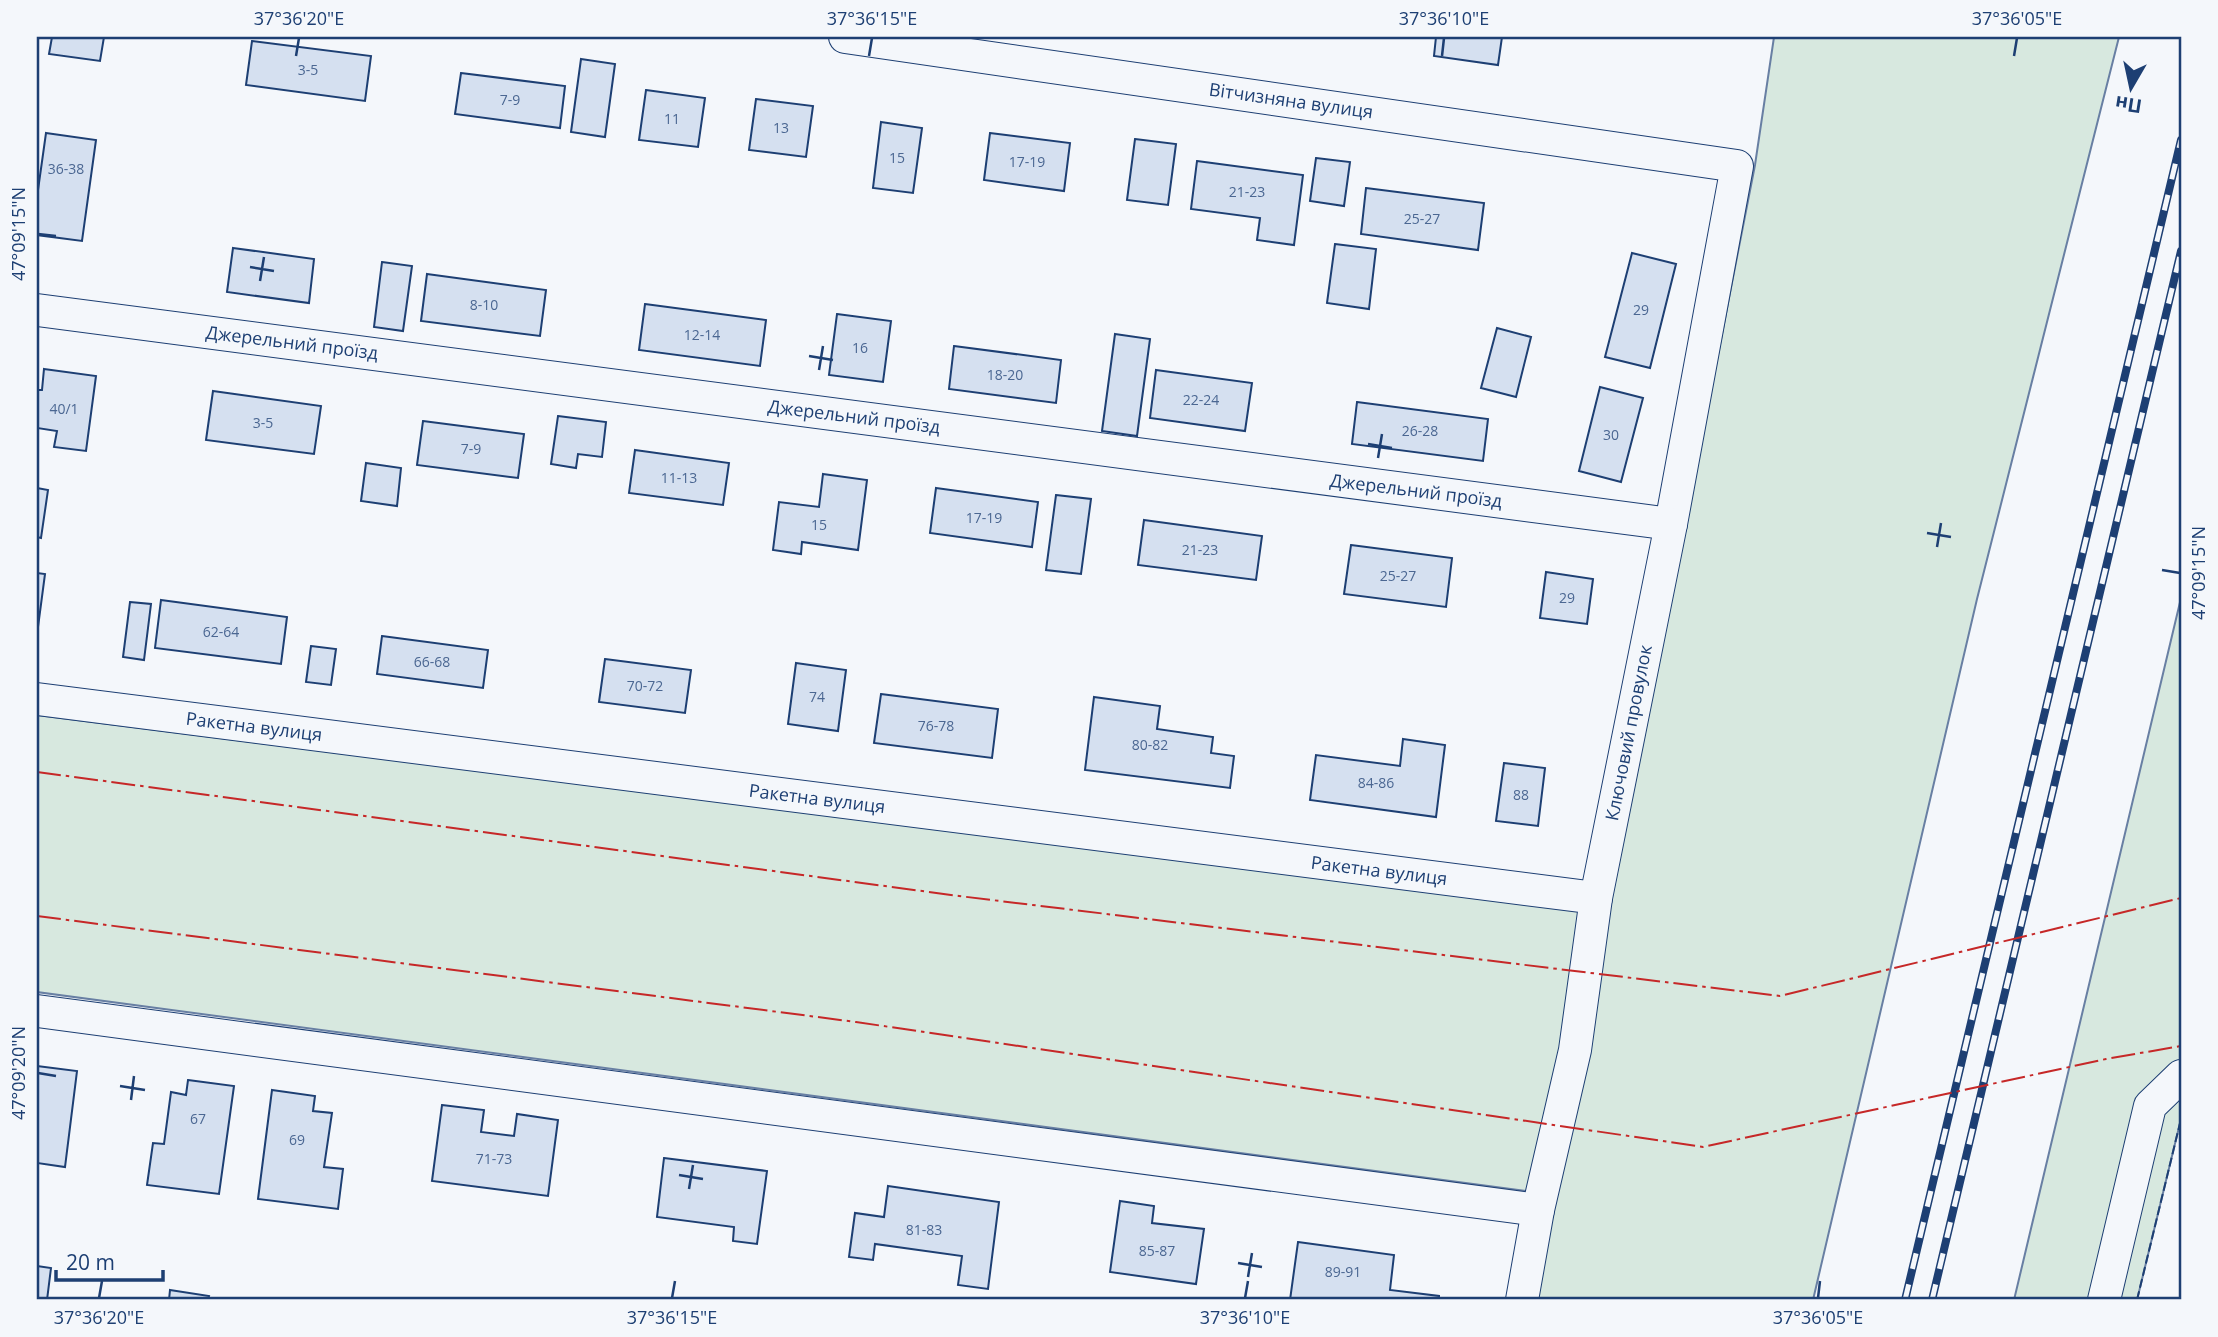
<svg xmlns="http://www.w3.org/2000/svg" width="2218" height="1337" font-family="'Open Sans',sans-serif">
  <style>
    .green { fill: #d7e8df; stroke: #687fa3; stroke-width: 2 }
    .building { fill: #d5e0f0; stroke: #1d3f73; stroke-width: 2 }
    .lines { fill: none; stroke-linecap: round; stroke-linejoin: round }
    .minor-casing { stroke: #1d3f73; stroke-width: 34 }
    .minor { stroke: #f4f7fb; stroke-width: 32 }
    .rail-casing { stroke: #1d3f73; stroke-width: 8 }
    .rail { stroke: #f4f7fb; stroke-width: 5; stroke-dasharray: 16; stroke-linecap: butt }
    .fence { stroke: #1d3f73; stroke-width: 2; stroke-dasharray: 9 3.5; stroke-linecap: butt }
    .power { stroke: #c62828; stroke-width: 2; stroke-dasharray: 24 5 3.5 5; stroke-linecap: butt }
    .ticks { fill: none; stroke: #1d3f73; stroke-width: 2.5 }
    .labels { text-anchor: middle; stroke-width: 5; stroke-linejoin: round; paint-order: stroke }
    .number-label { font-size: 14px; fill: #4b6792 }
    .street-label { font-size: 18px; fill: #1d3f73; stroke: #f4f7fb }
    .neatline { fill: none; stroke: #1d3f73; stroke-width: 2.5 }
    .ticks-label { font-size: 18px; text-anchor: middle; fill: #1d3f73 }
  </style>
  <rect width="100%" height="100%" fill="#f4f7fb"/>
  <g class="green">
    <path d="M1774,37H2119L1977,599L1813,1300H1535L1555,1195L37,992V715L1609,912L1755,165Z"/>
    <path d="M2181,598V1119L2137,1300H2014Z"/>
  </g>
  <g class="building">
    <path d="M52,37H104L100,61L49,54Z"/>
    <path d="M1436,37H1502L1498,65L1434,56Z"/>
    <path d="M252,41L371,56L365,101L246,85Z"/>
    <path d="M581,59L615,64L605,137L571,132Z"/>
    <path d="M461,73L565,86L560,128L455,114Z"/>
    <path d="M646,90L705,98L698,147L639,140Z"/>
    <path d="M756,99L813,106L806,157L749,150Z"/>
    <path d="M881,122L922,128L913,193L873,188Z"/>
    <path d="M46,133L96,140L82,241L37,235V197Z"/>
    <path d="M990,133L1070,143L1064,191L984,180Z"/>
    <path d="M1135,139L1176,144L1168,205L1127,200Z"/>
    <path d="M1316,158L1350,162L1344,206L1310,201Z"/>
    <path d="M1197,161L1303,175L1294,245L1257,240L1260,218L1191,209Z"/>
    <path d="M1366,188L1484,203L1478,250L1361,234Z"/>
    <path d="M1335,244L1376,249L1369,309L1327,303Z"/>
    <path d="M233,248L314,259L309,303L227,292Z"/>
    <path d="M1632,253L1676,264L1650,368L1605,357Z"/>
    <path d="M382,262L412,266L403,331L374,327Z"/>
    <path d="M427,274L546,290L540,336L421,321Z"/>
    <path d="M645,304L766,320L760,366L639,350Z"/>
    <path d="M837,314L891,321L883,382L829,375Z"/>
    <path d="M1497,328L1531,337L1516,397L1481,388Z"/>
    <path d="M1115,334L1150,339L1137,436L1102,431Z"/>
    <path d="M954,346L1061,360L1056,403L949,389Z"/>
    <path d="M44,369L96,376L86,451L54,447L57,431L37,428V390H42Z"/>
    <path d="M1156,370L1252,383L1245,431L1150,418Z"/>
    <path d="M1600,387L1643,398L1621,482L1579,471Z"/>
    <path d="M213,391L321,406L314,454L206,440Z"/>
    <path d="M1357,402L1488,419L1483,461L1352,444Z"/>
    <path d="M558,416L606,422L602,457L578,454L576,468L551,464Z"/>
    <path d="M423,421L524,434L518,478L417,465Z"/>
    <path d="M635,450L729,463L723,505L629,493Z"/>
    <path d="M366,463L401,468L397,506L361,501Z"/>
    <path d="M823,474L867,480L858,550L802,542L801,554L773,550L779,502L819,507Z"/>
    <path d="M37,488L48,490L41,538L37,537Z"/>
    <path d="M936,488L1038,502L1032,547L930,533Z"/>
    <path d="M1056,495L1091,499L1081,574L1046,570Z"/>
    <path d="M1144,520L1262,536L1256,580L1138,565Z"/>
    <path d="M1351,545L1452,558L1446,607L1344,594Z"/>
    <path d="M1546,572L1593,579L1587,624L1540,618Z"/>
    <path d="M37,573L45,574L38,627H37Z"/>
    <path d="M161,600L287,617L281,664L155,648Z"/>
    <path d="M130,602L151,604L144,660L123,657Z"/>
    <path d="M382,636L488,650L483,688L377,674Z"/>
    <path d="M311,646L336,649L331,685L306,682Z"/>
    <path d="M605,659L691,670L685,713L599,702Z"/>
    <path d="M796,663L846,670L838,731L788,724Z"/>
    <path d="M881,694L998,709L992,758L874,743Z"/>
    <path d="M1094,697L1160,706L1157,729L1213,737L1211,753L1234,756L1230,788L1085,770Z"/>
    <path d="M1403,739L1445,745L1436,817L1310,800L1316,755L1400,766Z"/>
    <path d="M1504,763L1545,768L1538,826L1496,821Z"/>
    <path d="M37,1066L77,1071L65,1167L37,1163Z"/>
    <path d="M188,1080L234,1086L219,1194L147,1185L153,1143L164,1144L171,1092L186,1095Z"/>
    <path d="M272,1090L315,1096L313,1111L332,1113L324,1167L343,1169L338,1209L258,1199Z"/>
    <path d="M442,1105L484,1110L481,1132L514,1136L517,1114L558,1120L548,1196L432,1181Z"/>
    <path d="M664,1158L767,1171L757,1244L733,1241L734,1227L657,1217Z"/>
    <path d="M888,1186L999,1202L988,1289L958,1285L962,1256L875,1244L873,1260L849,1257L855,1213L884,1217Z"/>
    <path d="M1120,1201L1154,1206L1152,1223L1204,1229L1196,1284L1110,1272Z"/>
    <path d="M1298,1242L1394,1255L1390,1290L1439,1296V1300H1290Z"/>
    <path d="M37,1266L51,1268L47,1300H37Z"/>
    <path d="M170,1290L209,1296L208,1300H169Z"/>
  </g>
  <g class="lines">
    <defs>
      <g id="minor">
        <path d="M845,37L1737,166L1671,524L1596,898L1575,1050L1538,1210L1522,1300"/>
        <path d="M37,310L1671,524"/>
        <path d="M37,699L1596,898"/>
        <path d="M37,1011L1538,1210"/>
        <path d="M2104,1300L2150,1106L2181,1076"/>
      </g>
    </defs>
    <use href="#minor" class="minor-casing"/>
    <use href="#minor" class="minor"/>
    <defs>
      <g id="rail">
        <path d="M1905,1300L2181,140"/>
        <path d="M1932,1300L2181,251"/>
      </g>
    </defs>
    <use href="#rail" class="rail-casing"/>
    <use href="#rail" class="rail"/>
    <path class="fence" d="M2137,1300L2181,1119"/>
    <g class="power">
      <path d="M37,772L959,896L1780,996L2181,898"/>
      <path d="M37,916L856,1022L1703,1147L2106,1059L2181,1046"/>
    </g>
  </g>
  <path class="ticks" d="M296,56L299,38M869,56L872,38M1442,56L1444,38M2014,56L2017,38M38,234L56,236M250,267L274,271M260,281L264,257M809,356L833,360M819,370L823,346M1368,444L1392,448M1378,458L1382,434M1927,533L1951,537M1937,547L1941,523M2162,570L2180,573M38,1073L56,1076M120,1086L145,1090M131,1100L134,1076M679,1175L703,1179M689,1189L693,1165M1238,1263L1262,1267M1248,1277L1252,1253M99,1298L102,1281M672,1298L675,1281M1245,1298L1248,1281M1818,1298L1820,1281"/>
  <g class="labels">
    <g class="number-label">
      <text x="308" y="75">3-5</text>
      <text x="510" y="105">7-9</text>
      <text x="672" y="124">11</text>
      <text x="781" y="133">13</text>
      <text x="897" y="163">15</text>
      <text x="1027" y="167">17-19</text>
      <text x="66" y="174">36-38</text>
      <text x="1247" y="197">21-23</text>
      <text x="1422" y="224">25-27</text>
      <text x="484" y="310">8-10</text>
      <text x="1641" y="315">29</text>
      <text x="702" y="340">12-14</text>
      <text x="860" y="353">16</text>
      <text x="1005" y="380">18-20</text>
      <text x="1201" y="405">22-24</text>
      <text x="64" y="414">40/1</text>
      <text x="263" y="428">3-5</text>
      <text x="1420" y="436">26-28</text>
      <text x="1611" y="440">30</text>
      <text x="471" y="454">7-9</text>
      <text x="679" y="483">11-13</text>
      <text x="984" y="523">17-19</text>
      <text x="819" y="530">15</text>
      <text x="1200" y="555">21-23</text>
      <text x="1398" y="581">25-27</text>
      <text x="1567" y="603">29</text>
      <text x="221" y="637">62-64</text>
      <text x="432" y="667">66-68</text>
      <text x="645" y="691">70-72</text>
      <text x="817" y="702">74</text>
      <text x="936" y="731">76-78</text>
      <text x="1150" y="750">80-82</text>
      <text x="1376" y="788">84-86</text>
      <text x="1521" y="800">88</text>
      <text x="198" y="1124">67</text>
      <text x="297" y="1145">69</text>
      <text x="494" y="1164">71-73</text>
      <text x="924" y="1235">81-83</text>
      <text x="1157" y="1256">85-87</text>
      <text x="1343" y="1277">89-91</text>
    </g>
    <g class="street-label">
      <text transform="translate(1291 101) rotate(8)" y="6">Вітчизняна вулиця</text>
      <text transform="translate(292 343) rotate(7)" y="6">Джерельний проїзд</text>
      <text transform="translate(854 417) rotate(7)" y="6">Джерельний проїзд</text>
      <text transform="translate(1416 491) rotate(7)" y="6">Джерельний проїзд</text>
      <text transform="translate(254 727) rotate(7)" y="6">Ракетна вулиця</text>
      <text transform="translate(1629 733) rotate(-79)" y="6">Ключовий провулок</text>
      <text transform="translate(817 799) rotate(7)" y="6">Ракетна вулиця</text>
      <text transform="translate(1379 871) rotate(7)" y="6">Ракетна вулиця</text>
    </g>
  </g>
  <rect width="2218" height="1337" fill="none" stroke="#f4f7fb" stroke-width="77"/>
  <g transform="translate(2131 88) rotate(189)" stroke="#f4f7fb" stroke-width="5" paint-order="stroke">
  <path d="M0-5L12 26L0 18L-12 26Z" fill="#1d3f73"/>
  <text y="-10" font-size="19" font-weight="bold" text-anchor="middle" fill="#1d3f73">Пн</text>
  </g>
  <path d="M56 1270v10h107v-10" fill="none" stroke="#1d3f73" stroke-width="3.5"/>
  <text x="66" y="1270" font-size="21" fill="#1d3f73" stroke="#f4f7fb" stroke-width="5" paint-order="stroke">20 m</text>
  <rect x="38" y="38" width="2142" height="1260" class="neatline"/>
  <g class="ticks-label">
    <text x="299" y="25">37°36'20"E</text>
    <text x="872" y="25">37°36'15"E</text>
    <text x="1444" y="25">37°36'10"E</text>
    <text x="2017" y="25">37°36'05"E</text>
    <text transform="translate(19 234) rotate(-90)" y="6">47°09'15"N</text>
    <text transform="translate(2199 573) rotate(-90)" y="6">47°09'15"N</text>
    <text transform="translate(19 1073) rotate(-90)" y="6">47°09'20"N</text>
    <text x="99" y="1324">37°36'20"E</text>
    <text x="672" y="1324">37°36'15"E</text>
    <text x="1245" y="1324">37°36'10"E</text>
    <text x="1818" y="1324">37°36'05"E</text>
  </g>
</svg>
